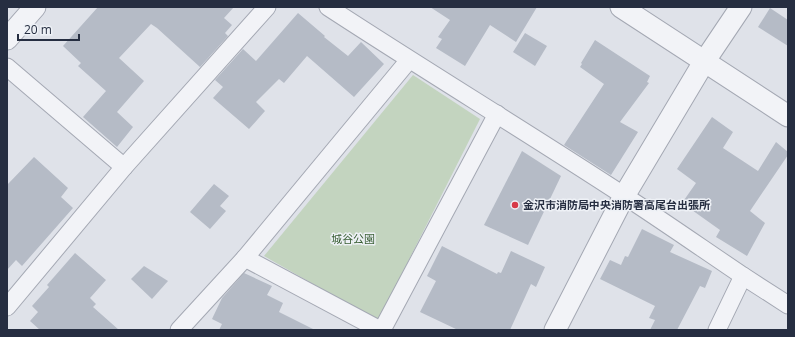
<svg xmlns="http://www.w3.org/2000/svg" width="795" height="337" font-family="'Open Sans','Noto Sans JP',sans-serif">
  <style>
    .green { fill: #c3d4bf }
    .building { fill: #b5bbc6 }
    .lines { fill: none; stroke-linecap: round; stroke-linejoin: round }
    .minor-casing { stroke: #a4a8b3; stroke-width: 19 }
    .tertiary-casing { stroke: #a4a8b3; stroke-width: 23 }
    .minor { stroke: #f2f3f7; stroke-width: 17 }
    .tertiary { stroke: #f2f3f7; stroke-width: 21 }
    .poi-dot { fill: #d73a48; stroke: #eef1f6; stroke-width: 1.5 }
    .labels { text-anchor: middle; stroke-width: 3; stroke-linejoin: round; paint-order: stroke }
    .poi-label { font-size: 11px; font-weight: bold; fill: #262e41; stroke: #eef1f6; text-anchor: start }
    .park-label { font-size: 11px; fill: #385e33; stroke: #eef1f6 }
  </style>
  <rect width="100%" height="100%" fill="#dfe2e9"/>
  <path class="green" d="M413,75L480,119L378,321L264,256Z"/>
  <g class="building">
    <path d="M98,7H234L224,18L232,25L225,33L228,36L200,67L157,28L151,24L119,58L144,81L117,112L133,127L117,147L83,117L106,91L78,66L81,63L63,46Z"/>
    <path d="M430,7H537L516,42L490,25L465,66L436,48L442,39L438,37L450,20Z"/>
    <path d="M770,8L788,20V46L758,27Z"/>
    <path d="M298,13L325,36L324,37L348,56L361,42L384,64L354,97L307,56L284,83L279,79L256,102L265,111L249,129L213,98L223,87L215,80L243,49L256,61Z"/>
    <path d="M525,33L547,46L535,66L513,52Z"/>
    <path d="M595,40L650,76L647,82L649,83L620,122L638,132L611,175L564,145L604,84L580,67L582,64L581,63Z"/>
    <path d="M712,117L733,132L723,148L758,171L776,142L788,152V155L750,211L765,223L747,256L716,237L720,230L682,203L696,183L677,169Z"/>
    <path d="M522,151L561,176L528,245L484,225Z"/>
    <path d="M34,157L68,188L61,197L73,208L22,266L16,260L7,270V185Z"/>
    <path d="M214,184L229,196L220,206L226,211L210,229L190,212Z"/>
    <path d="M642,229L674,245L670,252L712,271L705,288L700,286L677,330H650L655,320L649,318L655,306L600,279L610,260L621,265L625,256L628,257Z"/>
    <path d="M442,246L497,274L498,272L501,273L511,251L545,267L536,287L531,284L510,330H458L420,312L436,281L427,276Z"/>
    <path d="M75,253L106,280L90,298L96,304L93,307L119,330H40L30,321L38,312L32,306L49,287L47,285Z"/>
    <path d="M144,266L168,281L152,299L131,279Z"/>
    <path d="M244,273L272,286L267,295L283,303L279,312L315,330H219L222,324L212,319L222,298Z"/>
  </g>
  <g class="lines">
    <defs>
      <g id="minor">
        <path d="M328,7C426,71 525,131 623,195C663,221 703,249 743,276"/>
        <path d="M7,67L124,167"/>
        <path d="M7,307L124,167L267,7"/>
        <path d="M179,330L245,258"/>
        <path d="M380,330L245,258L409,60"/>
        <path d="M382,330L497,114"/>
        <path d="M717,330L743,276L788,305"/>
      </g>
      <g id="tertiary">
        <path d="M621,7L788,116"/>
        <path d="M7,39L35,7"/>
        <path d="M555,330L624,196L704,62L741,7"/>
      </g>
    </defs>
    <use href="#minor" class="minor-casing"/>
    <use href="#tertiary" class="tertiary-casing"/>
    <use href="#minor" class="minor"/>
    <use href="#tertiary" class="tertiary"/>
  </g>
  <circle class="poi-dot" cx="515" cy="205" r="4"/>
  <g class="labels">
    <g class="poi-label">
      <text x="523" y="209">金沢市消防局中央消防署高尾台出張所</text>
    </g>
    <g class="park-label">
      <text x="353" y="243">城谷公園</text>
    </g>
  </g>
  <rect width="795" height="337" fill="none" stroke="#262e41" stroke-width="16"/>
  <path d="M18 34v6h61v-6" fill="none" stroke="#262e41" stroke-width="2"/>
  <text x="24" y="34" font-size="12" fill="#262e41" stroke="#eef1f6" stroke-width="3" paint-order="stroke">20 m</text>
</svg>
